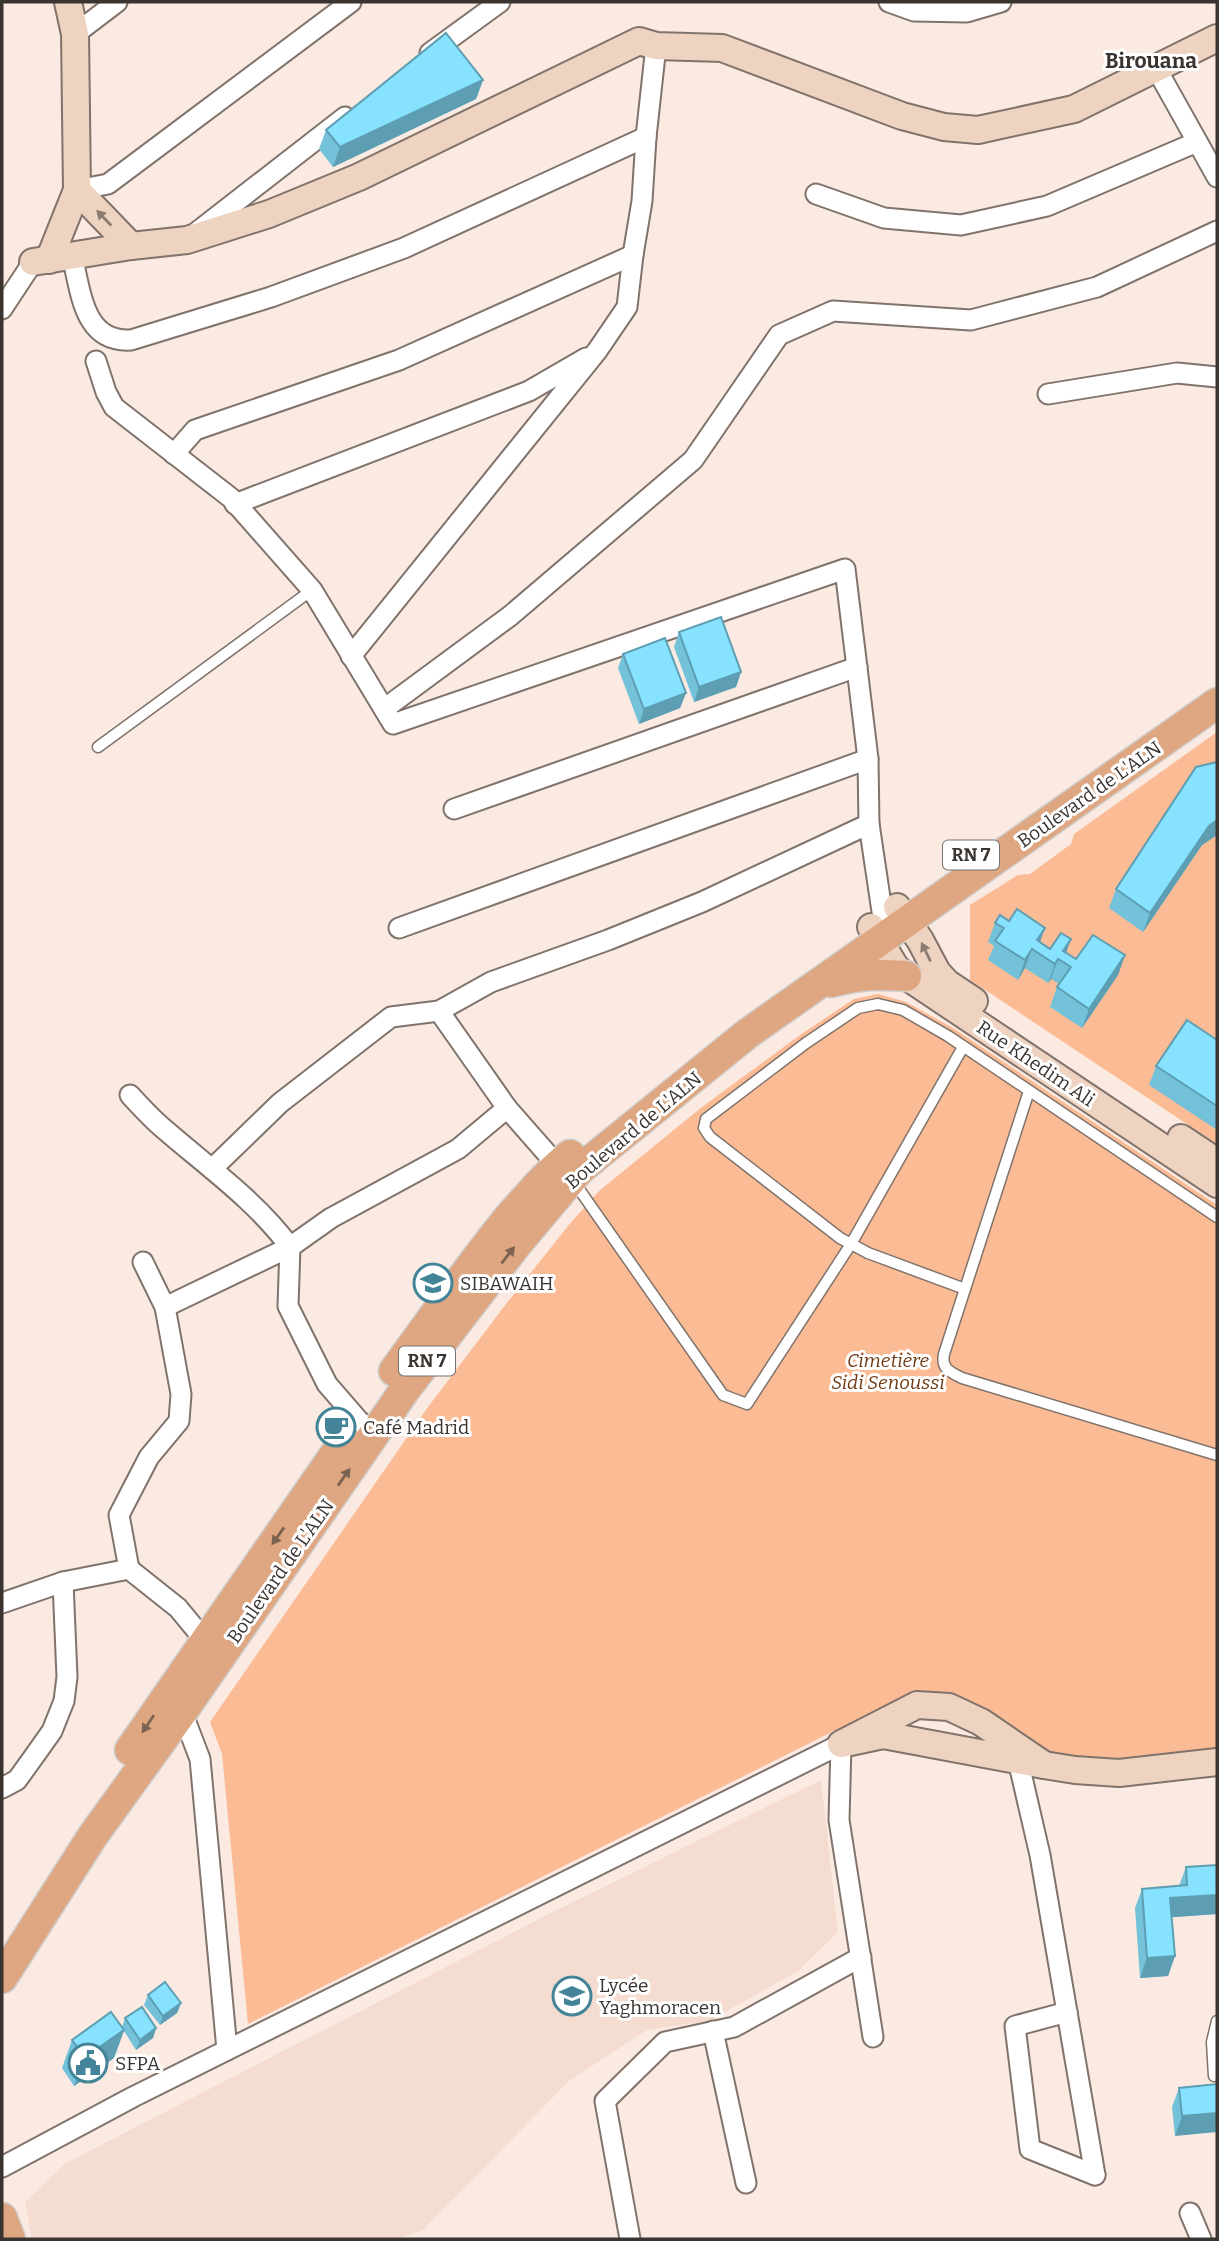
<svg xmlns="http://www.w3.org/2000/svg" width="1219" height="2241" font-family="Bitter,serif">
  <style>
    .built { fill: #f4ddd0 }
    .green { fill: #fbbb95 }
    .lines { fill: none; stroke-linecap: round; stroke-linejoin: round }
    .lane-casing { stroke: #80736b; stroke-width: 13 }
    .street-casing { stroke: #80736b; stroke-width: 23 }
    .secondary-casing { stroke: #80736b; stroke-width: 30 }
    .primary-casing { stroke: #d0cecd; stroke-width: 33 }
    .lane { stroke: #fff; stroke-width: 10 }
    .street { stroke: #fff; stroke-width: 19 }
    .secondary { stroke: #eed3c0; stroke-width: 26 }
    .primary { stroke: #dea781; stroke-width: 30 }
    .wall { fill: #73c2da }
    .shaded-wall { fill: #5e9eb2 }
    .building { fill: #86e2fe; stroke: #5e9eb2; stroke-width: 2 }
    .oneway { fill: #8b7c71 }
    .oneway2 { fill: #7c6250 }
    .labels { text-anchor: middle; stroke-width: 6; stroke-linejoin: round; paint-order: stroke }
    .shield { fill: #fff; stroke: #75716e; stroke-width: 2 }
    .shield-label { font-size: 18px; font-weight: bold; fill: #3a3430 }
    .street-label { font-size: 19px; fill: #3a3430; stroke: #fff }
    .poi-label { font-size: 19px; fill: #3a3430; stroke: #fff; text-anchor: start }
    .park-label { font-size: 19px; font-style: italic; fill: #703a15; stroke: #fff }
    .neighbourhood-label { font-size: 21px; font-weight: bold; fill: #3a3430; stroke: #fff }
  </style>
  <rect width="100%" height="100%" fill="#faeae1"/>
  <path class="built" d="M821,1780L838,1932L798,1971L709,2021L647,2030L569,2081L423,2230L397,2239H32L25,2202L66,2163L545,1916Z"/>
  <g class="green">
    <path d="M1217,732V1144L970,980V905L1018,875L1030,874L1071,844L1074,834Z"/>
    <path d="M878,994L906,1002L953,1028L1217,1205V1750L1119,1761L1076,1759L1052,1754L987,1710L953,1694L914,1691L248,2024L222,1754L210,1722L428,1407L506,1304L568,1226L599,1191L702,1107L800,1035L854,999Z"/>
  </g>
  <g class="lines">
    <defs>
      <g id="lane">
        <path d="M98,747L312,590"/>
        <path d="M1029,1091L944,1354C941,1369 950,1372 962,1378L1217,1455"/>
        <path d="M574,1182L723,1395L747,1404L851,1244L963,1047"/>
        <path d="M965,1289L868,1253L840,1238L710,1137L704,1128L706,1119L806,1043L858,1008L878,1004L903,1010L948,1036L1217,1217"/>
        <path d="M1214,2076L1212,2042L1217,2021"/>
      </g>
      <g id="street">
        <path d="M889,2L914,11L967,12L1001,2"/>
        <path d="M75,34L117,2"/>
        <path d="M430,53L500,2"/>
        <path d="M1156,68L1217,177"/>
        <path d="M77,190L108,184L351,2"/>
        <path d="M816,194L884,218L961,225L1047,206L1197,142"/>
        <path d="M197,232L345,117"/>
        <path d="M72,256C81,291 83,343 131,340L271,297L404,248L646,137"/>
        <path d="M2,309L33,262"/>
        <path d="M96,361L106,392L114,407L231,498L312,590L393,724L845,569L868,759L869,824L883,918"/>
        <path d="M1048,394L1177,373L1217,377"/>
        <path d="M174,454L195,430L399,360L633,255"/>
        <path d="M235,504L529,391L586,358"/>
        <path d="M351,656L597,351L627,307L633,255L642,201L646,137L656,46"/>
        <path d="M384,709L510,616L693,460L779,335L833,311L971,320L1097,287L1217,231"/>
        <path d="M454,809L857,667"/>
        <path d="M399,928L868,759"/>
        <path d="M439,1011L507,1108L557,1165"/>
        <path d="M213,1168L280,1103L391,1017L439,1011L491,982L608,940L702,902L869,824"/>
        <path d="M143,1262L165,1307"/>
        <path d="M375,1433L359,1421L327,1384L288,1306L290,1247L331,1218L458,1149L507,1108"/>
        <path d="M129,1569L119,1515L149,1457L179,1421L181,1394L165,1307L290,1247C256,1201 208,1167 164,1129C152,1119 141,1107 130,1095"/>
        <path d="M2,1603L63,1582L129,1569L178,1608L211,1648"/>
        <path d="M182,1712L200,1759L227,2050"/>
        <path d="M1018,1760L1040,1855L1095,2175"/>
        <path d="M2,1788L17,1780L35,1755L52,1731L64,1701L67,1677L63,1582"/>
        <path d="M1067,2012L1015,2026L1030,2149L1095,2175"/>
        <path d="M713,2031L746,2183"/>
        <path d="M2,2167L133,2097L841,1744L839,1820L873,2037"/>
        <path d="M1190,2213L1201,2239"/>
        <path d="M630,2239L605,2101L665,2042L734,2027L861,1957"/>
      </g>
      <g id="secondary">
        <path d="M77,190L131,246"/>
        <path d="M49,260L77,190L75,34L68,2"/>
        <path d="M33,262L131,246L187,240L269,214L359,177L639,41L656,46L722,48L902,116L944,127L978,130L1074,109L1217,38"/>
        <path d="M897,907L920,940L937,972L947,983L974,1001"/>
        <path d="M871,927L896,968L906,976L1217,1184"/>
        <path d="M1181,1138L1217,1162"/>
        <path d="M917,1705L949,1707L981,1722L1044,1765L883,1735L841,1744Z"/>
        <path d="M1044,1765L1075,1770L1119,1773L1217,1762"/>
      </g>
      <g id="primary">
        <path d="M831,982C862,974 874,974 906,976"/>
        <path d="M394,1371C432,1319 469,1266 510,1216C529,1195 547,1173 570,1155"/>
        <path d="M130,1750L345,1440"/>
        <path d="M2,1978L92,1837L182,1712L404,1391L516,1245L579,1170L747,1034L1217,703"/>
        <path d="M2,2218L10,2239"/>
      </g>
    </defs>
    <use href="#lane" class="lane-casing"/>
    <use href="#street" class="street-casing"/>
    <use href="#secondary" class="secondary-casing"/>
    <use href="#primary" class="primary-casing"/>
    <use href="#lane" class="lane"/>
    <use href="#street" class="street"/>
    <use href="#secondary" class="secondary"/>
    <use href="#primary" class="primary"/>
  </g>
  <g class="wall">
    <path d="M483,80L476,99L333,167L319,149L326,130Z"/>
    <path d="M679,632L741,672L736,687L694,702L674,647Z"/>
    <path d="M623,654L686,693L680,708L639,724L618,668Z"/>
    <path d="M1217,762V835L1202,845L1143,932L1109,908L1116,889Z"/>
    <path d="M1009,921L1045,928L1040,942L1050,949L1066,953L1076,959L1125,955L1118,975L1082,1028L1050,1007L1057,987L1059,984L1051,979L1048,983L1025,968L1018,980L988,960L994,946L988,942L995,923Z"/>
    <path d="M1217,1040V1130L1149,1085L1156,1066Z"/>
    <path d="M1217,1865V1914L1172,1917L1175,1956L1168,1976L1140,1978L1135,1908L1142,1889L1179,1886L1186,1867Z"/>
    <path d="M148,1995L181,2003L177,2013L160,2025L144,2005Z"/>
    <path d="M125,2018L156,2028L153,2038L136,2050L124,2031L114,2058L74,2086L62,2068L72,2040L122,2027Z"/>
    <path d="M1217,2084L1175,2136L1172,2107L1179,2088Z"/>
  </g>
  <g class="shaded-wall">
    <path d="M483,80L476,99L333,167L340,147Z"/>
    <path d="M741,672L736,687L694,702L699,687Z"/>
    <path d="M686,693L680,708L639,724L644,709Z"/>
    <path d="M1217,820V835L1202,845L1143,932L1150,913L1209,826Z"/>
    <path d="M1045,928L1038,947L1037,940Z"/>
    <path d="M1071,939L1064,959L1063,951Z"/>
    <path d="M1032,949L1025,968L1018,980L1025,960Z"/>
    <path d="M1125,955L1118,975L1082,1028L1089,1009Z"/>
    <path d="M1058,959L1051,979L1048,983L1055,964Z"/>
    <path d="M1217,1895V1914L1163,1918L1170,1898Z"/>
    <path d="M1175,1956L1168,1976L1140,1978L1147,1958Z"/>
    <path d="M181,2003L177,2013L160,2025L163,2016Z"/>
    <path d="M156,2028L153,2038L136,2050L140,2040Z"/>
    <path d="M124,2030L114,2058L74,2086L85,2057Z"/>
    <path d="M1217,2113V2132L1175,2136L1182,2116Z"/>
  </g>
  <g class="building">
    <path d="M446,33L483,80L340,147L326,130Z"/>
    <path d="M721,617L741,672L699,687L679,632Z"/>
    <path d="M665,638L686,693L644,709L623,654Z"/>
    <path d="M1217,762V820L1209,826L1150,913L1116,889L1196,767Z"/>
    <path d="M1017,909L1045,928L1037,940L1050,949L1061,933L1071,939L1063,951L1076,959L1093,935L1125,955L1089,1009L1057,987L1071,967L1058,959L1055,964L1032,949L1025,960L995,941L1004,928L995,923L1000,915L1009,921Z"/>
    <path d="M1187,1020L1217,1040V1106L1156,1066Z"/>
    <path d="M1217,1865V1895L1170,1898L1175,1956L1147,1958L1142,1889L1187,1885L1186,1867Z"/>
    <path d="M165,1982L181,2003L163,2016L148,1995Z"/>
    <path d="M142,2007L156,2028L140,2040L125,2018Z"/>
    <path d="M111,2012L124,2030L85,2057L72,2040Z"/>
    <path d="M1217,2084V2113L1182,2116L1179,2088Z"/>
  </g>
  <defs><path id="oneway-solid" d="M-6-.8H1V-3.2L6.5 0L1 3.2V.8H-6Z" transform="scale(1.75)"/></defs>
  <g class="oneway">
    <use href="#oneway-solid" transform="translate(104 218) rotate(-134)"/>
    <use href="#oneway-solid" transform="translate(926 952) rotate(-116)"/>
  </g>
  <g class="oneway2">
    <use href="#oneway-solid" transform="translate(508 1255) rotate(-52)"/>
    <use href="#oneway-solid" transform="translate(344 1477) rotate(-55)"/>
    <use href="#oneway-solid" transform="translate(278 1536) rotate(125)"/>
    <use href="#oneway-solid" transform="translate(148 1724) rotate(124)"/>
  </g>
  <defs>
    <symbol id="school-ring" viewBox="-11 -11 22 22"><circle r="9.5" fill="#fff" stroke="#448498" stroke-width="1.5"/><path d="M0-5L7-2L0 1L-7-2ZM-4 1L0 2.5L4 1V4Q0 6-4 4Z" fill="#448498"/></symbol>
    <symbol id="cafe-ring" viewBox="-11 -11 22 22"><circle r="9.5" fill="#fff" stroke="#448498" stroke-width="1.5"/><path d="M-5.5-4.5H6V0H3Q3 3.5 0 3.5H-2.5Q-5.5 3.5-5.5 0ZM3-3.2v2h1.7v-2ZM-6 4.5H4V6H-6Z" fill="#448498"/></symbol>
    <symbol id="civic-ring" viewBox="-11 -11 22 22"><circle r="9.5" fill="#fff" stroke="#448498" stroke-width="1.5"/><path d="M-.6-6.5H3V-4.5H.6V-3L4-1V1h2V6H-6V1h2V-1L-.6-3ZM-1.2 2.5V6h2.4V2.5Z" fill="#448498"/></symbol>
  </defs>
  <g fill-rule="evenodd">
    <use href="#school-ring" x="411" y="1261" width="44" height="44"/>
    <use href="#cafe-ring" x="314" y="1405" width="44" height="44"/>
    <use href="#school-ring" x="550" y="1974" width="44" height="44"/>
    <use href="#civic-ring" x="66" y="2041" width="44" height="44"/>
  </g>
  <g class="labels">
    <g class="shield">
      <rect x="943" y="840.5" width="56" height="29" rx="5"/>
      <rect x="399" y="1346.5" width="56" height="29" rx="5"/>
    </g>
    <g class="shield-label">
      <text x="971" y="861">RN 7</text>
      <text x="427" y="1367">RN 7</text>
    </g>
    <g class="street-label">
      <text transform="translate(1089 794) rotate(-35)" y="7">Boulevard de L'ALN</text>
      <text transform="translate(1036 1063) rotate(34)" y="7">Rue Khedim Ali</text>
      <text transform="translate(633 1130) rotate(-40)" y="7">Boulevard de L'ALN</text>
      <text transform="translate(280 1571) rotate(-55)" y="7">Boulevard de L'ALN</text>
    </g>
    <g class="poi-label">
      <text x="460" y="1290">SIBAWAIH</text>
      <text x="363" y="1434">Café Madrid</text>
      <text x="599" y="1992">Lycée<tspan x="599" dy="22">Yaghmoracen</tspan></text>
      <text x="115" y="2070">SFPA</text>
    </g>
    <g class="park-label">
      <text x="888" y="1367">Cimetière<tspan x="888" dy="22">Sidi Senoussi</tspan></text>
    </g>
    <g class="neighbourhood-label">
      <text x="1151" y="68">Birouana</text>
    </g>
  </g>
  <rect width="1219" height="2241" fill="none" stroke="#3a3430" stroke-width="7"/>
</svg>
